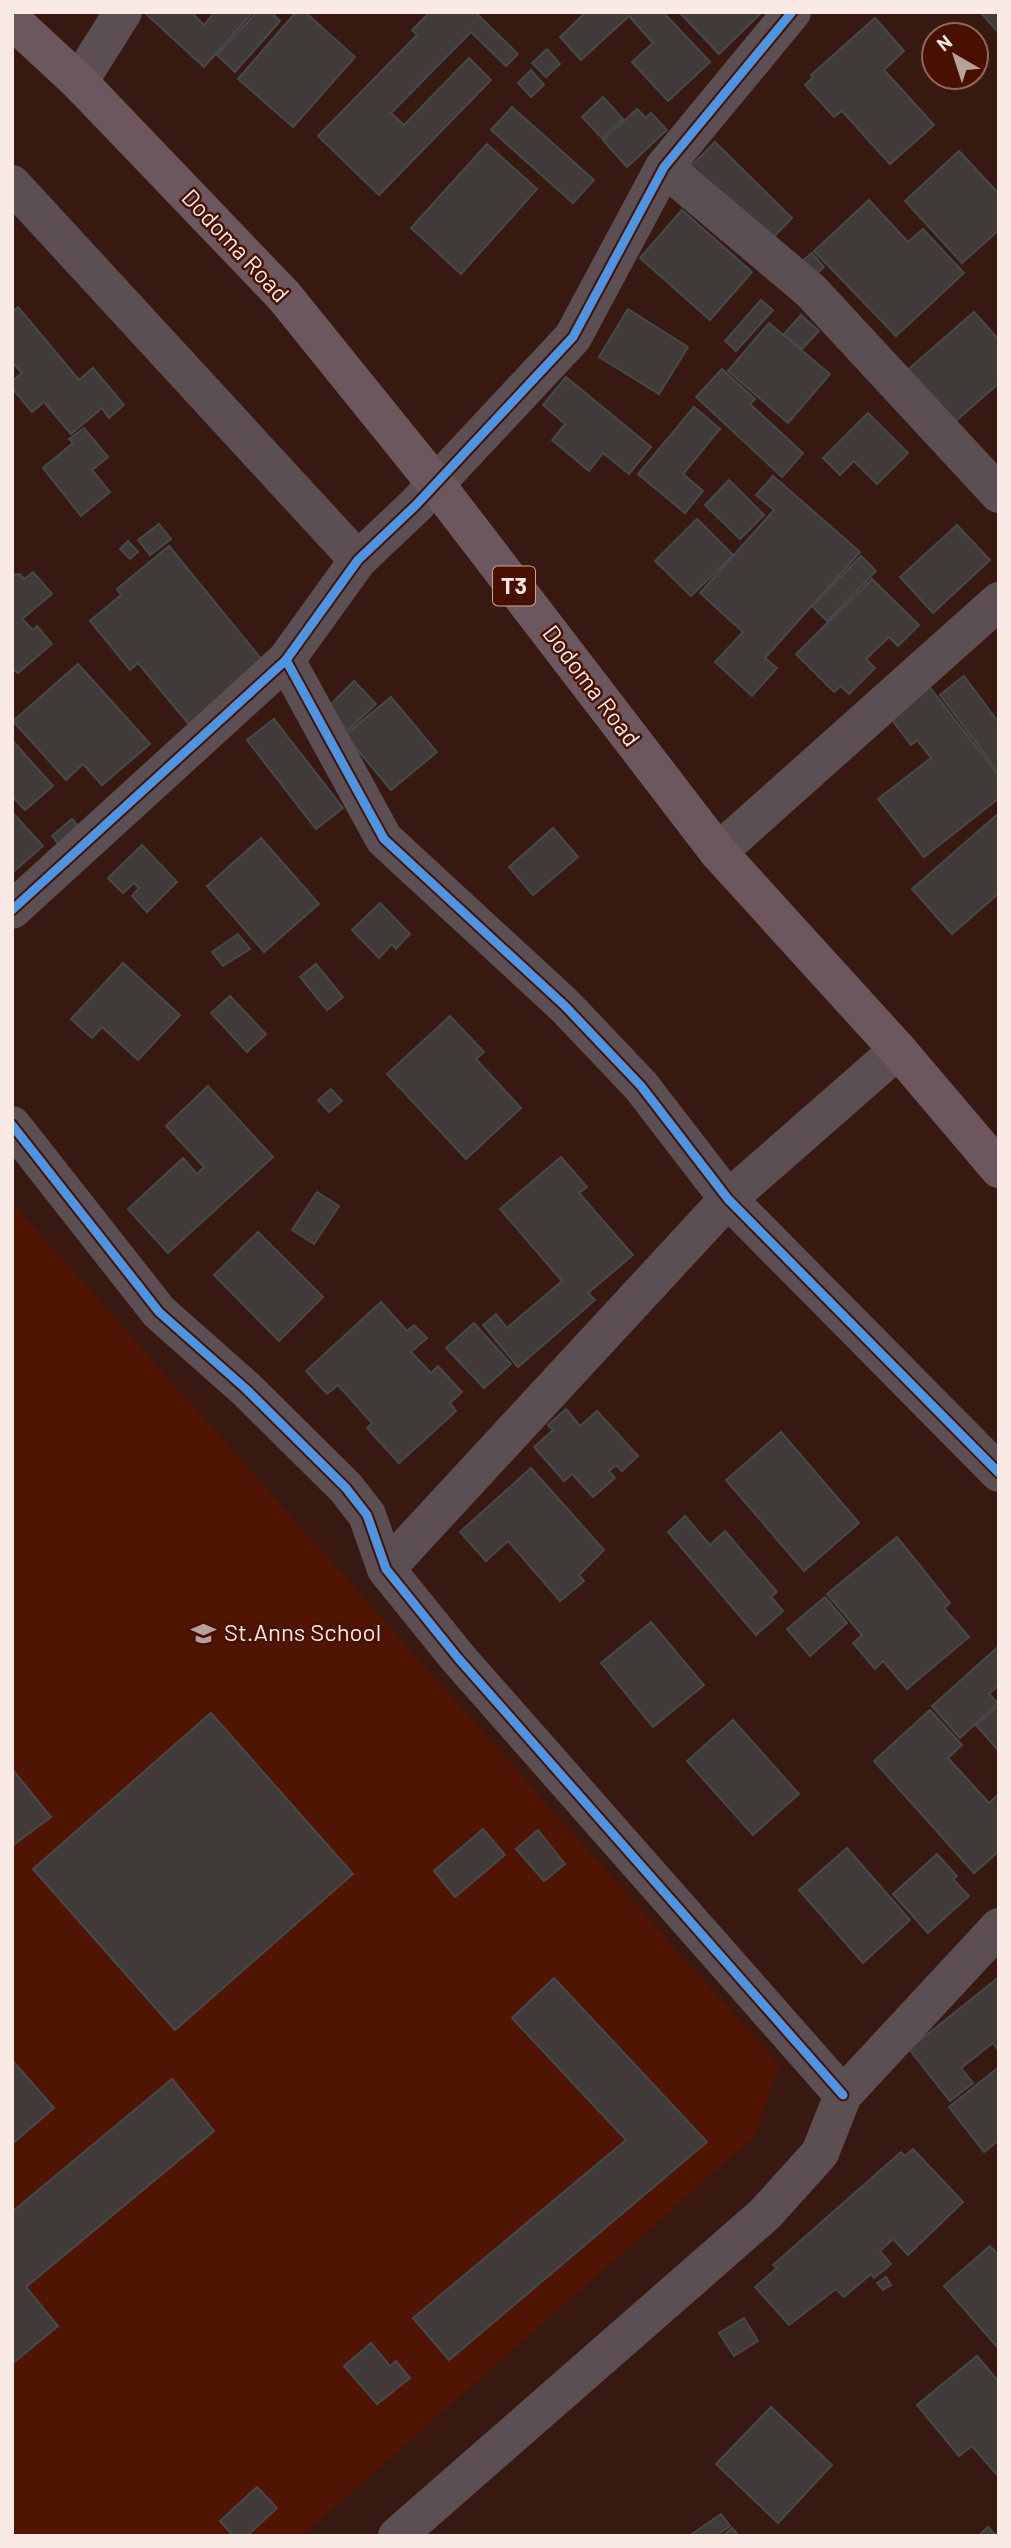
<svg xmlns="http://www.w3.org/2000/svg" width="1011" height="2548" font-family="Barlow,sans-serif">
  <style>
    .built { fill: #501402 }
    .building { fill: #403a39; stroke: #45494a; stroke-width: 2 }
    .lines { fill: none; stroke-linecap: round; stroke-linejoin: round }
    .minor { stroke: #5c4f53; stroke-width: 38 }
    .trunk { stroke: #6b575d; stroke-width: 38 }
    .cycleway-casing { stroke: #491000; stroke-width: 13 }
    .cycleway { stroke: #4d94e3; stroke-width: 9 }
    .labels { text-anchor: middle; stroke-width: 5; stroke-linejoin: round; paint-order: stroke }
    .shield { fill: #491000; stroke: #c5a9a0; stroke-width: 2 }
    .shield-label { font-size: 23px; font-weight: bold; fill: #faeae5 }
    .street-label { font-size: 24px; fill: #faeae5; stroke: #491000 }
    .poi-label { font-size: 24px; fill: #faeae5; stroke: #491000; text-anchor: start }
  </style>
  <rect width="100%" height="100%" fill="#381911"/>
  <path class="built" d="M12,1202L779,2065L755,2136L302,2536H12Z"/>
  <g class="building">
    <path d="M144,12H191L204,25L215,12H253L204,67Z"/>
    <path d="M257,12H271L280,21L235,72L217,55Z"/>
    <path d="M296,12H305L355,57L293,127L238,79Z"/>
    <path d="M430,12H475L518,54L506,66L471,32L391,113L404,125L469,58L491,80L379,195L318,136L417,35L412,30Z"/>
    <path d="M586,12H663L710,62L668,101L632,62L653,43L629,16L581,60L560,37Z"/>
    <path d="M679,12H762L719,54Z"/>
    <path d="M980,12H999V33Z"/>
    <path d="M875,18L904,51L884,70L934,125L890,164L842,111L834,117L805,85L813,77L811,75Z"/>
    <path d="M547,49L560,64L546,77L532,63Z"/>
    <path d="M531,70L544,85L531,97L518,83Z"/>
    <path d="M603,97L623,119L602,138L582,117Z"/>
    <path d="M512,107L594,180L573,203L491,130Z"/>
    <path d="M637,109L646,118L651,113L667,130L627,167L603,140Z"/>
    <path d="M715,142L792,218L769,242L691,166Z"/>
    <path d="M487,144L537,189L461,274L411,228Z"/>
    <path d="M959,151L999,194V230L962,263L905,201Z"/>
    <path d="M869,200L908,242L923,229L964,273L896,336L814,251Z"/>
    <path d="M682,210L752,272L710,320L640,258Z"/>
    <path d="M812,253L824,267L814,276L801,262Z"/>
    <path d="M761,300L773,310L736,351L725,341Z"/>
    <path d="M18,307L79,380L93,368L124,405L109,418L102,408L71,434L44,402L32,412L12,388V381L22,373L12,362V312Z"/>
    <path d="M628,309L688,347L659,394L599,357Z"/>
    <path d="M974,312L999,340V383L951,425L904,373Z"/>
    <path d="M801,315L819,331L802,349L784,334Z"/>
    <path d="M769,323L830,374L788,423L728,371Z"/>
    <path d="M722,369L755,399L750,404L803,453L782,477L696,397Z"/>
    <path d="M566,377L651,447L629,474L603,453L589,471L552,440L565,424L543,405Z"/>
    <path d="M694,407L720,429L683,474L703,491L685,513L638,474Z"/>
    <path d="M868,413L908,453L877,484L854,461L840,475L823,458Z"/>
    <path d="M84,428L108,457L92,470L110,492L81,516L43,468L73,443L69,439Z"/>
    <path d="M773,476L860,552L765,658L777,668L752,696L715,662L743,632L700,593L774,510L756,495Z"/>
    <path d="M729,480L764,515L740,539L705,505Z"/>
    <path d="M697,519L733,555L691,596L655,561Z"/>
    <path d="M159,524L171,539L150,555L138,540Z"/>
    <path d="M957,525L990,560L933,613L900,577Z"/>
    <path d="M128,541L138,552L130,559L120,549Z"/>
    <path d="M169,546L267,666L192,728L138,663L130,670L90,621L121,595L117,589Z"/>
    <path d="M861,556L876,571L827,621L812,606Z"/>
    <path d="M33,572L52,594L22,619L33,630L37,626L52,644L18,673L12,669V575L20,574L24,579Z"/>
    <path d="M872,579L919,625L898,646L889,637L866,659L875,668L849,694L841,686L834,692L796,654Z"/>
    <path d="M78,664L150,744L102,785L83,764L66,780L13,721Z"/>
    <path d="M964,676L999,723V773L940,695Z"/>
    <path d="M354,681L376,704L348,730L327,708Z"/>
    <path d="M928,685L999,776V798L924,857L878,799L931,758L917,740L911,745L889,716Z"/>
    <path d="M391,697L437,752L391,790L345,735Z"/>
    <path d="M274,719L343,808L316,829L247,740Z"/>
    <path d="M12,740L53,786L25,810L12,796Z"/>
    <path d="M12,812L43,846L12,873Z"/>
    <path d="M999,813V893L952,934L912,889Z"/>
    <path d="M72,819L87,836L66,854L52,836Z"/>
    <path d="M553,828L578,857L533,895L509,867Z"/>
    <path d="M261,838L319,904L264,952L207,886Z"/>
    <path d="M142,845L177,882L147,912L132,896L139,888L134,883L123,893L108,878Z"/>
    <path d="M380,903L410,934L396,949L392,944L379,958L352,930Z"/>
    <path d="M238,934L250,949L223,966L212,952Z"/>
    <path d="M123,963L180,1015L138,1060L102,1027L92,1038L71,1019Z"/>
    <path d="M316,964L343,997L327,1010L300,977Z"/>
    <path d="M230,996L266,1034L247,1052L211,1013Z"/>
    <path d="M450,1016L484,1052L476,1059L521,1108L466,1159L387,1074Z"/>
    <path d="M208,1086L273,1157L168,1253L128,1209L183,1158L197,1174L204,1167L166,1126Z"/>
    <path d="M331,1089L342,1101L329,1112L318,1100Z"/>
    <path d="M561,1157L587,1187L579,1193L633,1255L588,1293L595,1300L518,1367L483,1325L496,1314L507,1328L562,1281L500,1209Z"/>
    <path d="M317,1192L339,1206L314,1244L292,1230Z"/>
    <path d="M258,1232L323,1297L279,1341L214,1275Z"/>
    <path d="M381,1302L407,1331L414,1325L427,1338L411,1352L431,1373L438,1366L462,1392L450,1403L456,1411L399,1463L367,1428L372,1423L338,1385L327,1394L306,1371Z"/>
    <path d="M474,1323L511,1364L484,1388L446,1348Z"/>
    <path d="M566,1409L580,1426L597,1411L638,1456L622,1471L616,1465L609,1471L615,1478L593,1497L572,1474L564,1481L534,1447L553,1430L548,1425Z"/>
    <path d="M781,1432L859,1523L804,1571L726,1480Z"/>
    <path d="M531,1468L604,1550L579,1575L584,1581L560,1601L508,1541L486,1561L460,1532Z"/>
    <path d="M685,1516L710,1545L725,1531L777,1592L771,1597L783,1611L756,1635L668,1532Z"/>
    <path d="M897,1537L950,1603L944,1608L969,1637L907,1689L883,1661L875,1669L853,1643L862,1635L827,1594Z"/>
    <path d="M825,1597L847,1623L810,1656L787,1629Z"/>
    <path d="M651,1622L704,1685L653,1727L601,1663Z"/>
    <path d="M999,1646V1685L989,1694L998,1703L960,1738L932,1706Z"/>
    <path d="M999,1705V1751L976,1725Z"/>
    <path d="M930,1710L962,1745L948,1758L989,1803L999,1794V1851L974,1873L874,1761Z"/>
    <path d="M211,1713L353,1874L175,2030L33,1869Z"/>
    <path d="M733,1720L799,1794L753,1835L687,1761Z"/>
    <path d="M12,1769L51,1817L12,1846Z"/>
    <path d="M483,1829L505,1855L455,1897L434,1871Z"/>
    <path d="M538,1830L565,1864L544,1881L516,1849Z"/>
    <path d="M847,1848L910,1920L863,1963L799,1890Z"/>
    <path d="M937,1854L957,1876L953,1879L969,1896L928,1933L893,1894Z"/>
    <path d="M999,1977V2051L993,2043L961,2068L973,2083L950,2101L909,2049Z"/>
    <path d="M554,1978L707,2142L449,2360L413,2318L626,2140L512,2018Z"/>
    <path d="M12,2060L54,2108L12,2144Z"/>
    <path d="M999,2067V2140L984,2152L949,2107Z"/>
    <path d="M172,2079L214,2131L26,2287L58,2326L12,2364V2212Z"/>
    <path d="M913,2149L963,2202L908,2255L893,2239L880,2251L891,2264L874,2278L871,2274L844,2297L836,2289L789,2325L755,2287L777,2268L773,2265L901,2152L905,2156Z"/>
    <path d="M990,2246L999,2256V2349L944,2286Z"/>
    <path d="M886,2277L891,2285L883,2290L877,2283Z"/>
    <path d="M744,2318L758,2341L734,2356L719,2333Z"/>
    <path d="M371,2343L390,2366L396,2361L410,2378L377,2404L344,2366Z"/>
    <path d="M977,2356L999,2382V2477L972,2446L959,2456L917,2405Z"/>
    <path d="M771,2407L832,2465L778,2523L716,2464Z"/>
    <path d="M257,2487L277,2508L247,2536H233L220,2521Z"/>
    <path d="M721,2514L730,2526L716,2536H689Z"/>
    <path d="M988,2527L996,2536H978Z"/>
    <path d="M732,2528L739,2536H723Z"/>
  </g>
  <g class="lines">
    <g class="minor">
      <path d="M79,82L123,12"/>
      <path d="M664,167L811,291L999,494"/>
      <path d="M12,184L358,560"/>
      <path d="M286,660L384,839L565,1006L641,1086L728,1199L999,1473"/>
      <path d="M718,852L999,601"/>
      <path d="M12,910L286,660L358,560L416,505L573,337L664,167L792,12"/>
      <path d="M12,1125L159,1312L246,1389L346,1488L367,1515L386,1569L458,1658L843,2095"/>
      <path d="M386,1569L728,1199L898,1050"/>
      <path d="M397,2536L765,2214L820,2153L843,2095L999,1927"/>
    </g>
    <path class="trunk" d="M12,20L79,82L284,296L435,483L718,852L898,1050L999,1169"/>
    <defs>
      <g id="cycleway">
        <path d="M286,660L384,839L565,1006L641,1086L728,1199L999,1473"/>
        <path d="M12,910L286,660L358,560L416,505L573,337L664,167L792,12"/>
        <path d="M12,1125L159,1312L246,1389L346,1488L367,1515L386,1569L458,1658L843,2095"/>
      </g>
    </defs>
    <use href="#cycleway" class="cycleway-casing"/>
    <use href="#cycleway" class="cycleway"/>
  </g>
  <defs>
    <symbol id="school-bare" viewBox="-9 -9 18 18"><path d="M0-5L7-2L0 1L-7-2ZM-4 1L0 2.5L4 1V4Q0 6-4 4Z" fill="#b6a19b" stroke="#491000" stroke-width="2.5" paint-order="stroke"/></symbol>
  </defs>
  <g fill-rule="evenodd">
    <use href="#school-bare" x="186" y="1616" width="35" height="35"/>
  </g>
  <g class="labels">
    <rect class="shield" x="493" y="566.5" width="42" height="39" rx="5"/>
    <g class="shield-label">
      <text x="514" y="594">T3</text>
    </g>
    <g class="street-label">
      <text transform="translate(235 246) rotate(47)" y="8">Dodoma Road</text>
      <text transform="translate(591 686) rotate(53)" y="8">Dodoma Road</text>
    </g>
    <g class="poi-label">
      <text x="224" y="1641">St.Anns School</text>
    </g>
  </g>
  <rect width="1011" height="2548" fill="none" stroke="#faeae5" stroke-width="28"/>
  <g transform="translate(955 56) rotate(321)"><circle r="33" fill="#491000" stroke="#90675c" stroke-width="2"/>
  <path d="M0-5L12 26L0 18L-12 26Z" fill="#b6a19b"/>
  <text y="-10" font-size="19" font-weight="bold" text-anchor="middle" fill="#faeae5">N</text>
  </g>
</svg>
